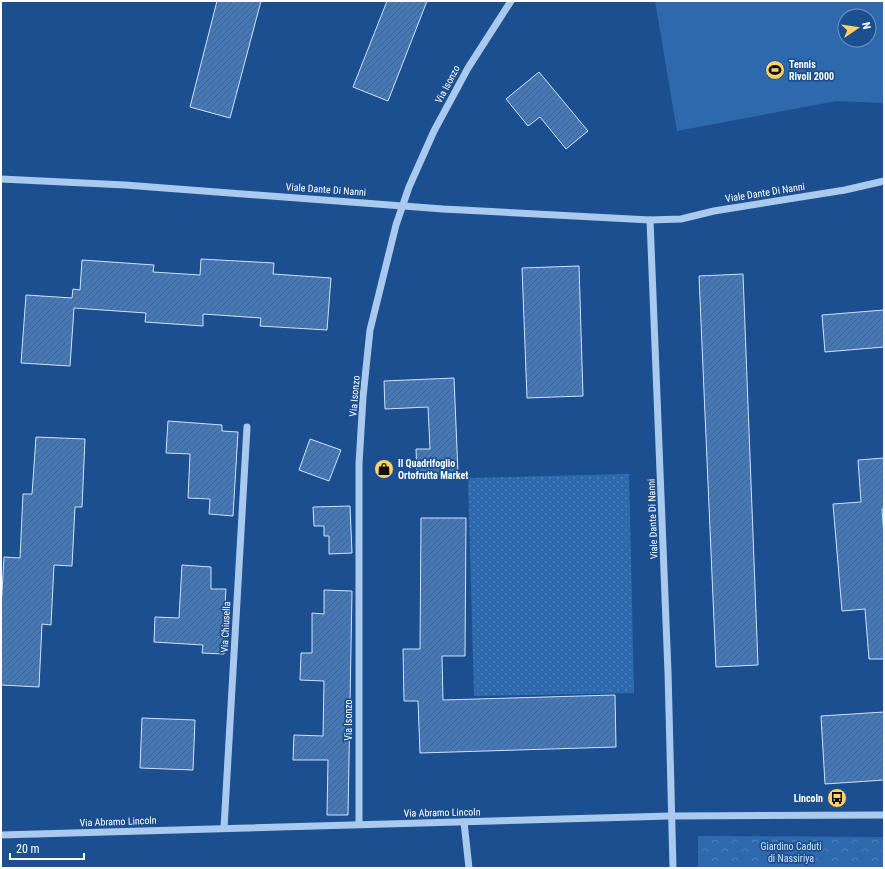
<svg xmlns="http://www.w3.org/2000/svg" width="885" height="869" font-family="'Roboto Condensed',sans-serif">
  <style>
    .forest { fill: url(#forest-crowns) }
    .garden { fill: url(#garden-dots) }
    .pitch { fill: #2e69ad; fill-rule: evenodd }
    .building { fill: url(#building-hatch); stroke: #cfe3fa }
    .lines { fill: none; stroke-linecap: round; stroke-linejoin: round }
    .minor { stroke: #a9c9ee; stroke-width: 7 }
    .labels { text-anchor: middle; stroke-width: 3.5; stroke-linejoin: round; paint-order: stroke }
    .poi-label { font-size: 10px; font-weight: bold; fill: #fff; stroke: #1b4f8f; text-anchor: start }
    .street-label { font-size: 10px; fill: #fff; stroke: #1b4f8f }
    .park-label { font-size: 10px; fill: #cfe3fa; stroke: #1b4f8f }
  </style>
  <defs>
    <pattern id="forest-crowns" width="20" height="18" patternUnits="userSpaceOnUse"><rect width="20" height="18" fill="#2e69ad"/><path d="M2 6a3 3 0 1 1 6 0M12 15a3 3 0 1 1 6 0" fill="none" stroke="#4d80b9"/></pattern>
    <pattern id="garden-dots" width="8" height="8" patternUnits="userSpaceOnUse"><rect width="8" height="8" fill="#2e69ad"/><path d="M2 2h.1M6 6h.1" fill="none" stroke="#4d80b9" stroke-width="1.8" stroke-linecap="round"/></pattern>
    <pattern id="building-hatch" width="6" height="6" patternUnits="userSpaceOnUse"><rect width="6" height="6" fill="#4478b7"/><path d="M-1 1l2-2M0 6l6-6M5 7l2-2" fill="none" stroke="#486282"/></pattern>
  </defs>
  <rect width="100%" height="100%" fill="#1b4f8f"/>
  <path class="forest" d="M698,836L884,837V868H698Z"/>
  <path class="garden" d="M629,474L634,693L474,696L468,478Z"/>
  <path class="pitch" d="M655,1H884V103L837,101L677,131ZM845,16H869V40H845Z"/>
  <g class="building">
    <path d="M217,1H261L230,118L190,107Z"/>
    <path d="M387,1H427L388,101L353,87Z"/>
    <path d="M539,72L588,131L566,149L540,117L528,126L506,99Z"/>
    <path d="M201,259L274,263L273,274L331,278L327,330L260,326L261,318L203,314V326L145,322L146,313L74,308L70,366L21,363L26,295L72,298L73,289L80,290L82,260L154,265L153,272L200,275Z"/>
    <path d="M579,266L583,396L527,398L522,268Z"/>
    <path d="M743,274L758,665L716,667L699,276Z"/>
    <path d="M884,310V347L825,352L822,315Z"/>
    <path d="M454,378L458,473L417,476L416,449H430L428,407L385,409L384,381Z"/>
    <path d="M168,421L222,425V431L238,432L233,516L209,514L210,499L188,498L190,454L166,453Z"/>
    <path d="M36,437L85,439L82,507H75L72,566L54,565L51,625L42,624L39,687L1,685V609L4,557L20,558L23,494H32Z"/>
    <path d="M310,439L341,450L329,481L299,470Z"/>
    <path d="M884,458V509H882L884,537V659H869L865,609L842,611L833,504L861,502L858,460Z"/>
    <path d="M350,506L352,553L329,554V536H324V526H314L313,507Z"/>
    <path d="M421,518H466L465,656H442L443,700L615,695L616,747L420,753L418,701H404L403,649H420Z"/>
    <path d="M182,565L211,567V589H226L224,620H226L224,654L202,653L203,645L154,642L155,617L179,618Z"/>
    <path d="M324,590L352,591L348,815H327L328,760H293L294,735L323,736L324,681L300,680L301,653H312V613L324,614Z"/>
    <path d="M884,712V780L825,784L821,716Z"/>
    <path d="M142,718L195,720L193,770L140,768Z"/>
  </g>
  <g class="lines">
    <g class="minor">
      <path d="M1,179L125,185L443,209L650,220L681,219L714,211L845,190L884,181"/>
      <path d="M650,220L668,672L673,868"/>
      <path d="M464,822L469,868"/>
      <path d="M359,824V464L363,397L370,330L396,225L409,187L434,131L468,68L511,1"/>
      <path d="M224,828L247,427"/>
      <path d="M1,835L671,816L884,815"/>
    </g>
  </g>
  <defs>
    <symbol id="stadium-disc" viewBox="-11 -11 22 22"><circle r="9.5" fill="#ffd166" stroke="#1b4f8f"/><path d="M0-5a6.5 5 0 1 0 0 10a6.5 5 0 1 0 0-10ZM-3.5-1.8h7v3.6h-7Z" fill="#111"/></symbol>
    <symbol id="shop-disc" viewBox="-11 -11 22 22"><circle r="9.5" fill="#ffd166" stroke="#1b4f8f"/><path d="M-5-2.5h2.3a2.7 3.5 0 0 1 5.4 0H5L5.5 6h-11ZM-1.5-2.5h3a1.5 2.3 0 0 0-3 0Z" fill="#111"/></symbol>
    <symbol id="bus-disc" viewBox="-11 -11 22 22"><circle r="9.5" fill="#ffd166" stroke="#1b4f8f"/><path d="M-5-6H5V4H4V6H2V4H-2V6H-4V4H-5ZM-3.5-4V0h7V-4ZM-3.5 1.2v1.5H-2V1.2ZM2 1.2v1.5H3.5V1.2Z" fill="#111"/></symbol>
  </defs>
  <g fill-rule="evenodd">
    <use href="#stadium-disc" x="764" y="59" width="22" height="22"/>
    <use href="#shop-disc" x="373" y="458" width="22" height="22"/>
    <use href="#bus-disc" x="826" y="787" width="22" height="22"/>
  </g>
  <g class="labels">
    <g class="poi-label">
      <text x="789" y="68">Tennis<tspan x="789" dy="12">Rivoli 2000</tspan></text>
      <text x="398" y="467">Il Quadrifoglio<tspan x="398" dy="12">Ortofrutta Market</tspan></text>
      <text x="823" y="802" text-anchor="end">Lincoln</text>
    </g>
    <g class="street-label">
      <text transform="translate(447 84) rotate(-62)" y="4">Via Isonzo</text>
      <text transform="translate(326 189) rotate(4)" y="4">Viale Dante Di Nanni</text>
      <text transform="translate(765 192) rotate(-9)" y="4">Viale Dante Di Nanni</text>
      <text transform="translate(354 396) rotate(-85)" y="4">Via Isonzo</text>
      <text transform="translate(652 519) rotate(-92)" y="4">Viale Dante Di Nanni</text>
      <text transform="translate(225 627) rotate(-87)" y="4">Via Chiusella</text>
      <text transform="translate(348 720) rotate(-90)" y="4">Via Isonzo</text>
      <text transform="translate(442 812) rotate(-1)" y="4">Via Abramo Lincoln</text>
      <text transform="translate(118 821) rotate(-2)" y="4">Via Abramo Lincoln</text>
    </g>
    <g class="park-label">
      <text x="791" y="850">Giardino Caduti<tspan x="791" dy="12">di Nassiriya</tspan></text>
    </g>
  </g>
  <rect width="885" height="869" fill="none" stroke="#ffffff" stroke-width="4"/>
  <g transform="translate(857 28) rotate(77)"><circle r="19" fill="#1b4f8f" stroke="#7695bc"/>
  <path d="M0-3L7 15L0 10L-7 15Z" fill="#ffd166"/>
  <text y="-6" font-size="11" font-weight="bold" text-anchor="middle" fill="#ffffff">N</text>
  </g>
  <path d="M10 853v6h74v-6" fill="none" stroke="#ffffff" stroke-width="2"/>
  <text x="16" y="853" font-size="12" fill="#ffffff" stroke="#1b4f8f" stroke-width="3" paint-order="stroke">20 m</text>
</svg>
